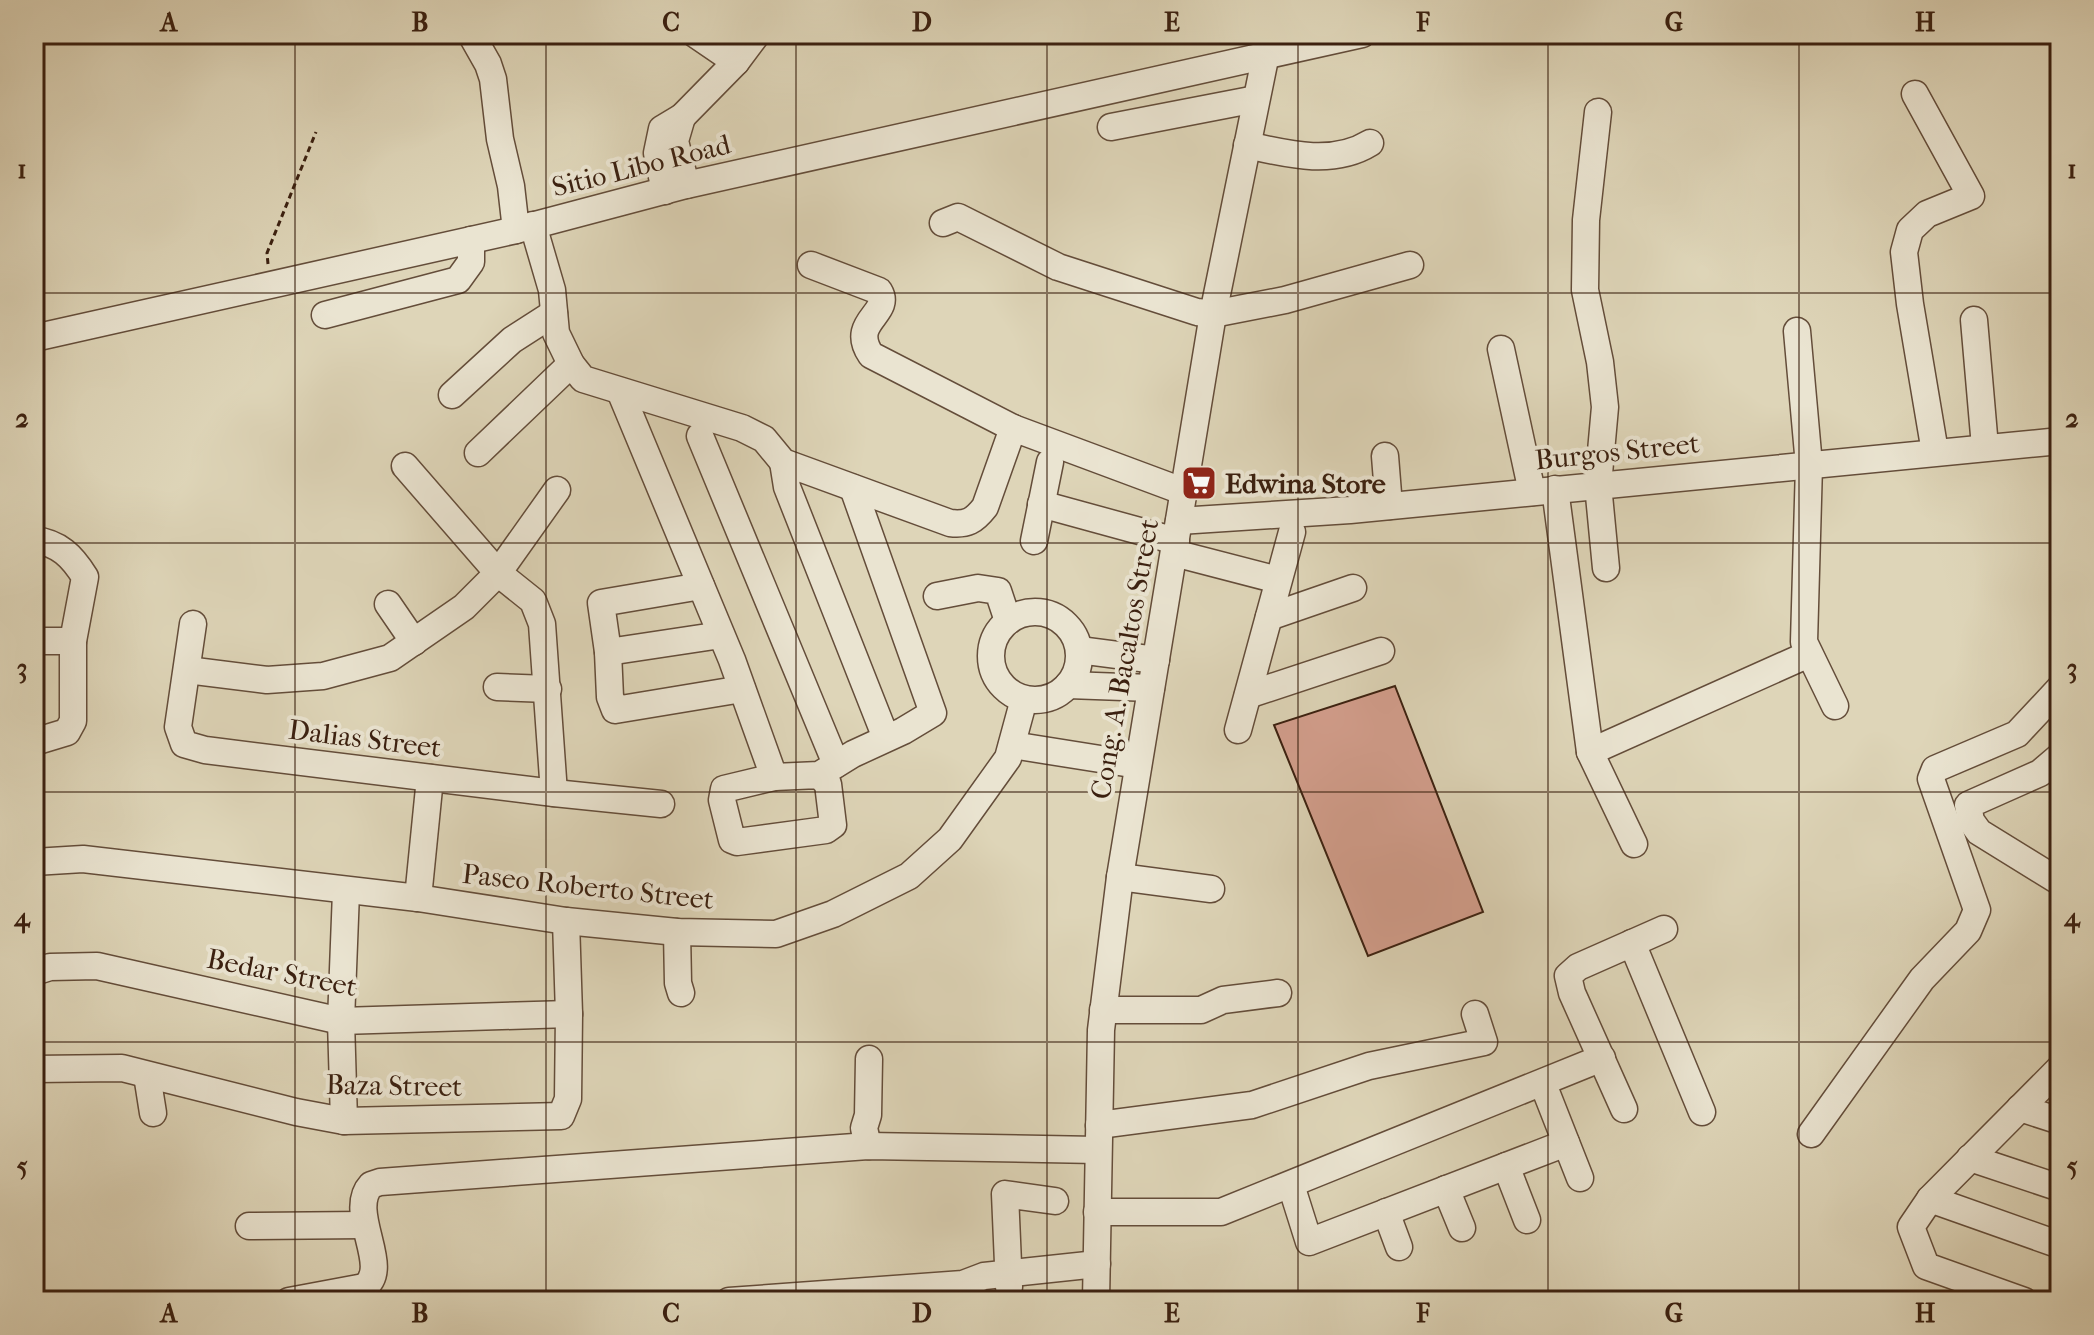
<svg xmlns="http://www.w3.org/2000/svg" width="2094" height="1335" font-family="'IM FELL French Canon',serif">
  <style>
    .building { fill: #d49f8e; stroke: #3b2010; stroke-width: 2 }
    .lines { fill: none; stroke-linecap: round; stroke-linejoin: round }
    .minor-casing { stroke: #644d3a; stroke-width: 29 }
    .path { stroke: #3b2010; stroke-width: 3; stroke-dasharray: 6 4; stroke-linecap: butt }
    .minor { stroke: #eae4d1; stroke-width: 26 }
    .grid { fill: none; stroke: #3b2010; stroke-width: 2; stroke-opacity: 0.55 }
    .labels { text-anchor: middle; stroke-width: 8; stroke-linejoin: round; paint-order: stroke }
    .street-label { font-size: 28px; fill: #3b2010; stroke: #eae4d1 }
    .poi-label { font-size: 28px; font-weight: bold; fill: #3b2010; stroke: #eae4d1; text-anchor: start }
    .neatline { fill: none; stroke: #3b2010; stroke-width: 3 }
    .grid-label { font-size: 26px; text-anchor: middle; font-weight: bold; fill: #3b2010 }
  </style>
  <rect width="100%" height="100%" fill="#ded5b8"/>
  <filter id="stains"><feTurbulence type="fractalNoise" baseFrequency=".0025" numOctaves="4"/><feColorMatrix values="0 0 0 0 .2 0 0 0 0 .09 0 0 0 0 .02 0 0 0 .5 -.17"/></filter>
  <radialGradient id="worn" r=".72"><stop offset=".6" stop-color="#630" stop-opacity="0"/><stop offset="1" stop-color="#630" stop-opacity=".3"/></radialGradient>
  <path class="building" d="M1395,686L1483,912L1368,956L1274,725Z"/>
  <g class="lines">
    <defs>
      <g id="minor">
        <path d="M471,34L488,64L493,79L500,139L511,186L516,230"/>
        <path d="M695,34L736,62"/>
        <path d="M1915,94L1971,196L1927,214L1910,230L1904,252L1910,304L1935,452"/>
        <path d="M1598,112L1586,220L1585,290L1600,362L1605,407L1598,485L1606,568"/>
        <path d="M682,117L675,141L686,185"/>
        <path d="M1111,127L1256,99"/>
        <path d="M1247,145C1287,154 1333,166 1370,143"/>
        <path d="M665,191L657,153L662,129L682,117L736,62L757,34"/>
        <path d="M943,223L958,217L1058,267L1197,312L1213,314L1285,300L1410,265"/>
        <path d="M533,225L552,290L556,333L571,364L583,379L742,428L764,439L783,462L950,523C967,525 974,521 985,507L1013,428"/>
        <path d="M811,265L879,291C893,314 848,321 871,355L1013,428L1185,492"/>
        <path d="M325,315L458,280L471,262V240"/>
        <path d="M1974,320L1985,447"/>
        <path d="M1797,331L1809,465L1804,642L1835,706"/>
        <path d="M34,338L516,230L686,185L1362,34"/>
        <path d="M1501,349L1532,492"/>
        <path d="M620,391L732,660L774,777"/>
        <path d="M452,395L512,340L554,313"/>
        <path d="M700,436L836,764"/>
        <path d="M478,453L571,364"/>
        <path d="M1385,456L1389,506"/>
        <path d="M783,462L787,487L886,738"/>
        <path d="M405,466L498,573L533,601L542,624L554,793"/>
        <path d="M1555,489L1590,752L1634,844"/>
        <path d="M1041,504L1176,541"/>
        <path d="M1179,521L1350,510L2060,441"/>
        <path d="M34,540C59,543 72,556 85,577L73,641V721L67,732L34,742"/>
        <path d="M1034,541L1050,462"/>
        <path d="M1174,553L1278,580"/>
        <path d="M701,586L601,603L608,652L721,635"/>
        <path d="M937,596L978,588L998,591L1008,621"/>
        <path d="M388,604L414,642"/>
        <circle cx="1035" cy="656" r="44"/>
        <path d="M1269,617L1353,588"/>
        <path d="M193,624L178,727L184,744L205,750L554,793L661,804"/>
        <path d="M34,641H73"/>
        <path d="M1079,650L1156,660"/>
        <path d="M608,652L610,697L615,710L742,689"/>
        <path d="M187,670L267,680L323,676L390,658L464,607L498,573L557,490"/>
        <path d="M1068,685L1151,688"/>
        <path d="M497,687L548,689"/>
        <path d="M1248,695L1381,651"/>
        <path d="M1238,730L1292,532"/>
        <path d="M1012,745L1138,765"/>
        <path d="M1590,752L1809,654"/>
        <path d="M2060,756L2040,773L1968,805L1971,821L1979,832L2060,882"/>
        <path d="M819,775L828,784L833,825L826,830L737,842L732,840L722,800L724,789L774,777L819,775L853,754L903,731L933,713L853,488"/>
        <path d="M34,862L83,859L418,898L566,921L677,932L776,934L833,914L909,876L950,839L1008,758L1024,699"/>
        <path d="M1120,877L1211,889"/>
        <path d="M418,898L430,778"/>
        <path d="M677,932L678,983L681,993"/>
        <path d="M1632,943L1702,1112"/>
        <path d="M34,972L50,967L97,966L341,1021L569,1014"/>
        <path d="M1103,1010H1201L1223,1000L1278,993"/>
        <path d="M34,1069L122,1068L296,1112L344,1121L561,1116L568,1099L569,1014L566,921"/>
        <path d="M147,1075L153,1113"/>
        <path d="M1543,1084L1580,1178"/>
        <path d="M2020,1108L2060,1121"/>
        <path d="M1624,1109L1572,993L1568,976L1578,967L1664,929"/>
        <path d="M344,1121L341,1021L346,892"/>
        <path d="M1099,1125L1252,1105L1369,1066L1484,1042L1475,1014"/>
        <path d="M1811,1134L1922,979L1968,931L1977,910L1931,779L1935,769L2017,734L2060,688"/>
        <path d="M868,1146L864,1128L868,1115L869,1059"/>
        <path d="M1970,1158L2060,1188"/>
        <path d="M1506,1166L1527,1220"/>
        <path d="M1291,1185L1309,1242L1566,1143"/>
        <path d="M1446,1189L1462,1228"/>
        <path d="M1930,1199L2060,1245"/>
        <path d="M1097,1212H1221L1602,1058"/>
        <path d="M1386,1212L1399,1247"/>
        <path d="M249,1226L365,1225"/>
        <path d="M1009,1287L1005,1194L1055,1201"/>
        <path d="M289,1301L364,1287C393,1268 346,1212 371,1185L380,1182L868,1146L1097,1150"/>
        <path d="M729,1301L963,1284L984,1276L1097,1264"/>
        <path d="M1096,1301L1101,1030L1120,877L1213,314L1270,34"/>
        <path d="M2024,1301L1926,1266L1911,1227L1930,1199L2060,1068"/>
      </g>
    </defs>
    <use href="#minor" class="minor-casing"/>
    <path class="path" d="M268,264L267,253L316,132"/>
    <use href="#minor" class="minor"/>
  </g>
  <path class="grid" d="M295,34V1301M546,34V1301M796,34V1301M1047,34V1301M1298,34V1301M1548,34V1301M1799,34V1301M34,293H2060M34,543H2060M34,792H2060M34,1042H2060"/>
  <defs>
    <symbol id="supermarket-square" viewBox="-11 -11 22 22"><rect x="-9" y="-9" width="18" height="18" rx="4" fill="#8f2418" stroke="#eae4d1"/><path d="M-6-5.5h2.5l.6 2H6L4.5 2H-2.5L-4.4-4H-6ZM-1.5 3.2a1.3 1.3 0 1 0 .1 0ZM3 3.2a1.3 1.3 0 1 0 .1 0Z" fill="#fff"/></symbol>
  </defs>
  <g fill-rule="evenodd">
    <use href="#supermarket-square" x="1179" y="463" width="40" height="40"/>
  </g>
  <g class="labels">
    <g class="street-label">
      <text transform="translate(641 165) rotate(-14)" y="10">Sitio Libo Road</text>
      <text transform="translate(1617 451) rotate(-6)" y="10">Burgos Street</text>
      <text transform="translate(1124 659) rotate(-80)" y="10">Cong. A. Bacaltos Street</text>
      <text transform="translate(365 738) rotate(7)" y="10">Dalias Street</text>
      <text transform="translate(588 886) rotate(6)" y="10">Paseo Roberto Street</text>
      <text transform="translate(282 972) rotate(11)" y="10">Bedar Street</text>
      <text transform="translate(394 1085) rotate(1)" y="10">Baza Street</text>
    </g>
    <g class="poi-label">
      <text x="1225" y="493">Edwina Store</text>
    </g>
  </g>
  <rect width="2094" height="1335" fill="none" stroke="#ded5b8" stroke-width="88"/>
  <rect x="44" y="44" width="2006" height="1247" class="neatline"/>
  <g class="grid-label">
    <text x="169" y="31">A</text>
    <text x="420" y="31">B</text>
    <text x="671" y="31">C</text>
    <text x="922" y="31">D</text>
    <text x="1172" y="31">E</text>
    <text x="1423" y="31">F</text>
    <text x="1674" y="31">G</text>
    <text x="1925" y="31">H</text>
    <text x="22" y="178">1</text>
    <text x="2072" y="178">1</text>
    <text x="22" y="427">2</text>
    <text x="2072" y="427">2</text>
    <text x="22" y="677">3</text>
    <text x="2072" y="677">3</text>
    <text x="22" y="926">4</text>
    <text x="2072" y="926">4</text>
    <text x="22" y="1175">5</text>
    <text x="2072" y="1175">5</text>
    <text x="169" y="1322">A</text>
    <text x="420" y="1322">B</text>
    <text x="671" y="1322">C</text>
    <text x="922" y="1322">D</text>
    <text x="1172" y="1322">E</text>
    <text x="1423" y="1322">F</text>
    <text x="1674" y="1322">G</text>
    <text x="1925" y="1322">H</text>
  </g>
  <rect width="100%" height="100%" filter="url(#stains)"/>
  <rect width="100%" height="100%" fill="url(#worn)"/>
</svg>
